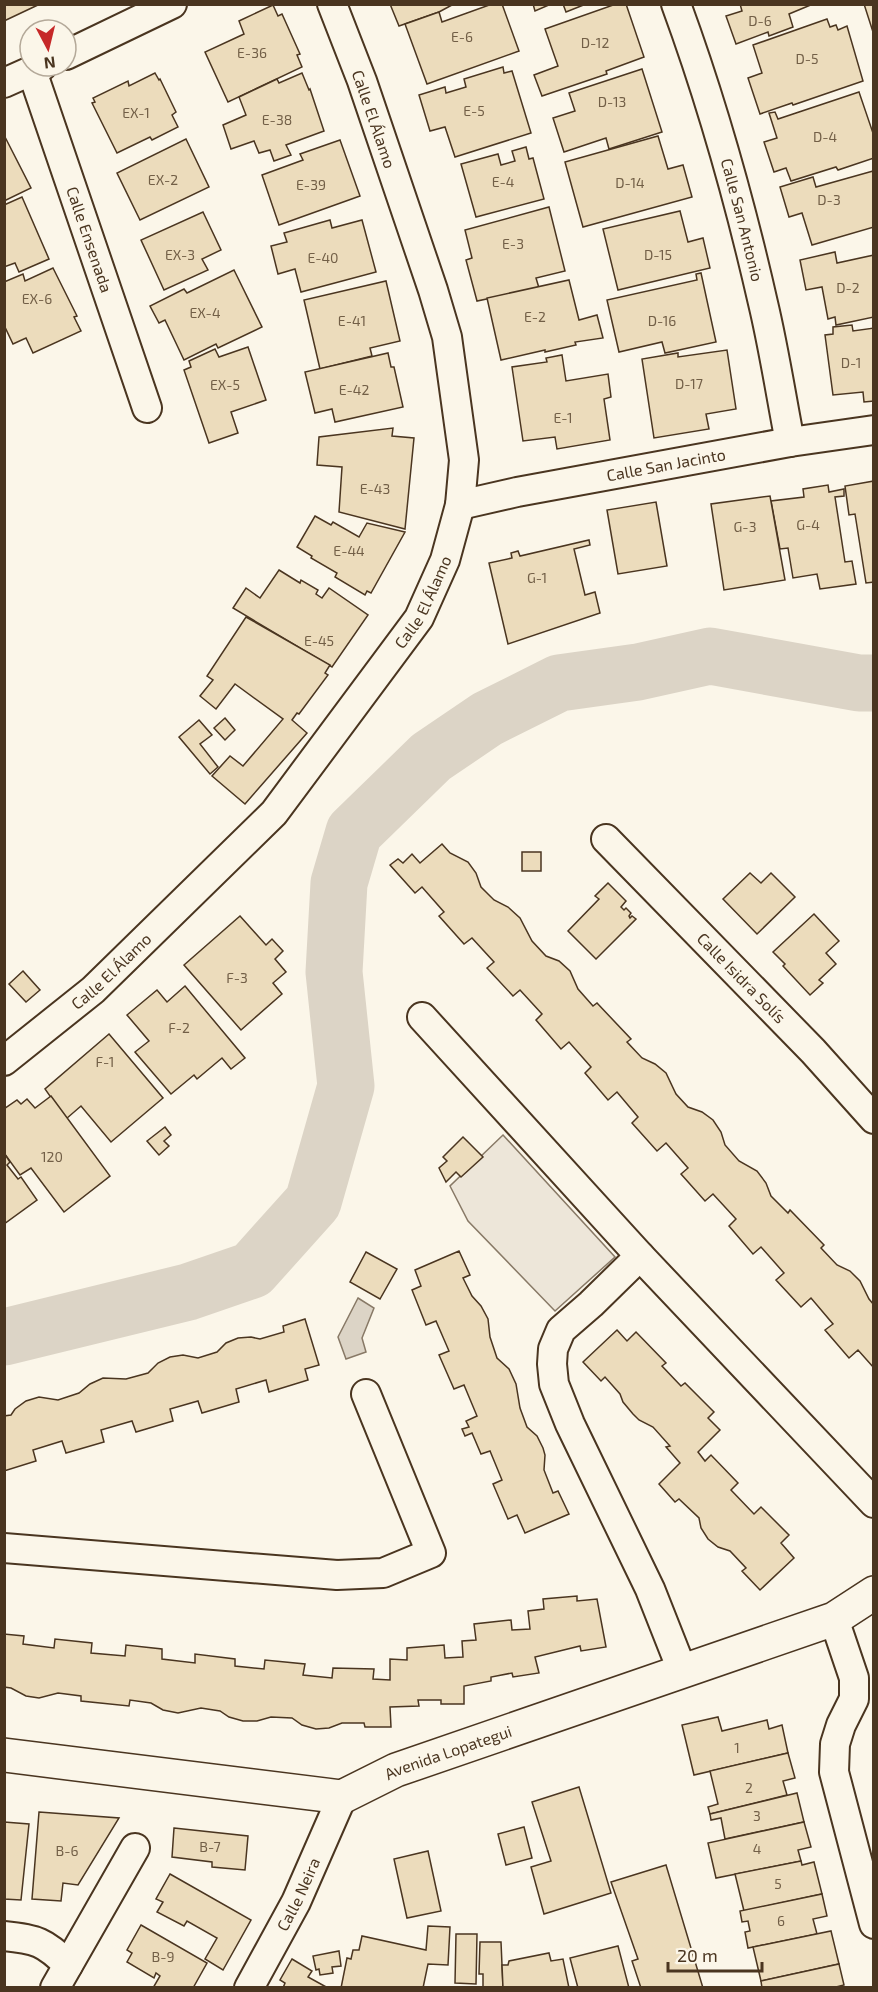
<svg xmlns="http://www.w3.org/2000/svg" width="878" height="1992" font-family="'Exo 2',sans-serif">
  <style>
    .green { fill: #ede6d9; stroke: #887966; stroke-width: 1.5 }
    .water { fill: #dcd4c6; stroke: #887966; stroke-width: 1.5 }
    .lines { fill: none; stroke-linecap: round; stroke-linejoin: round }
    .river { stroke: #dcd4c6; stroke-width: 57 }
    .building { fill: #ecdcbc; stroke: #4a3520; stroke-width: 1.5 }
    .street-casing { stroke: #4a3520; stroke-width: 32 }
    .secondary-casing { stroke: #4a3520; stroke-width: 36 }
    .street { stroke: #fbf6e9; stroke-width: 28 }
    .secondary { stroke: #fbf6e9; stroke-width: 33 }
    .labels { text-anchor: middle; stroke-width: 4.5; stroke-linejoin: round; paint-order: stroke }
    .number-label { font-size: 14px; fill: #725f47 }
    .street-label { font-size: 16px; fill: #4a3520; stroke: #fbf6e9 }
  </style>
  <rect width="100%" height="100%" fill="#fbf6e9"/>
  <path class="green" d="M503,1135L615,1257L555,1311L468,1221L450,1186Z"/>
  <path class="water" d="M358,1298L374,1308L362,1338L366,1352L346,1359L338,1337Z"/>
  <g class="lines">
    <path class="river" d="M4,1337L188,1292L252,1270L313,1202L346,1086L334,972L339,883L354,832L431,757L487,719L559,683L638,672L710,656L859,683H874"/>
  </g>
  <g class="building">
    <path d="M4,4H40L4,21Z"/>
    <path d="M390,4H452V5L439,12L399,26Z"/>
    <path d="M492,4H502L519,51L427,84L405,24L439,12L442,22Z"/>
    <path d="M533,4H551L535,11Z"/>
    <path d="M563,4H586L566,12Z"/>
    <path d="M616,4H626L644,57L606,71L607,74L542,96L534,75L558,66L545,29Z"/>
    <path d="M740,4H813L789,14L793,27L769,36L768,32L736,44L726,16L742,11Z"/>
    <path d="M864,4H874V32H873Z"/>
    <path d="M273,5L278,16L282,14L300,54L297,55L302,67L228,102L205,52L244,34L239,21Z"/>
    <path d="M827,19L830,27L836,25L838,30L847,26L863,81L793,105L792,103L760,114L748,78L762,73L753,45Z"/>
    <path d="M503,67L504,73L512,71L531,133L455,157L445,127L430,131L419,95L445,87L446,93L466,87L464,79Z"/>
    <path d="M642,69L662,132L609,149L606,138L564,152L553,118L575,111L569,93Z"/>
    <path d="M155,73L159,80L160,79L176,112L172,115L178,127L152,140L150,137L117,153L92,103L95,102L93,98L128,81L129,86Z"/>
    <path d="M302,73L309,90L310,89L324,131L286,145L291,155L274,161L270,150L259,153L254,141L231,149L223,125L246,115L239,97L277,79L279,83Z"/>
    <path d="M859,92L874,136V158L838,170L836,167L791,181L786,168L774,172L764,142L777,138L769,113L775,112L778,119Z"/>
    <path d="M4,135L31,188L4,201Z"/>
    <path d="M658,136L668,169L683,165L692,197L583,227L565,162Z"/>
    <path d="M186,139L209,187L140,220L117,173Z"/>
    <path d="M340,140L360,196L279,225L262,175L303,160L300,154Z"/>
    <path d="M526,147L529,159L533,158L544,199L476,217L461,164L498,154L501,165L515,161L512,151Z"/>
    <path d="M873,171L874,227L812,245L802,213L789,217L780,187L813,177L816,187Z"/>
    <path d="M22,197L49,259L19,272L15,263L4,267V205Z"/>
    <path d="M549,207L565,271L536,278L539,288L477,301L466,260L472,258L465,230Z"/>
    <path d="M680,211L688,242L703,238L710,268L618,290L603,229Z"/>
    <path d="M203,212L221,250L202,259L208,270L164,290L141,240Z"/>
    <path d="M330,220L332,228L362,220L376,272L301,292L295,269L278,274L271,246L287,242L284,233Z"/>
    <path d="M835,252L837,263L874,255V317L836,325L835,317L828,319L822,287L806,290L800,260Z"/>
    <path d="M53,268L77,316L74,317L81,331L33,353L26,338L13,344L4,325V282L23,274L25,281Z"/>
    <path d="M234,270L262,327L218,348L216,344L184,360L165,320L159,323L150,306L184,289L187,293Z"/>
    <path d="M701,273L716,342L665,353L662,342L619,352L607,300L697,280L696,274Z"/>
    <path d="M569,280L579,320L597,315L603,338L575,342L576,345L545,352V350L501,360L487,298Z"/>
    <path d="M386,281L400,341L370,348L372,356L320,369L304,300Z"/>
    <path d="M852,325L853,331L874,328V401L864,402L863,392L833,395L825,335L833,334V327Z"/>
    <path d="M248,347L266,400L231,412L238,433L209,443L184,370L191,367L189,361L215,349L219,357Z"/>
    <path d="M727,350L736,409L706,414L709,429L654,438L642,359L678,353V357Z"/>
    <path d="M388,353L391,367H394L403,407L335,422L332,409L315,413L305,372Z"/>
    <path d="M562,355L566,381L608,374L611,397L604,399L610,440L557,449L555,437L523,441L512,367L547,362L546,358Z"/>
    <path d="M393,428L392,436L414,438L405,529L339,512L342,467L317,465L319,437Z"/>
    <path d="M874,481V582L866,583L855,514L849,515L845,486Z"/>
    <path d="M828,485L829,492L844,489V496L835,497L845,562L852,561L856,584L820,589L817,574L793,578L788,548L780,549L771,501L804,497L803,489Z"/>
    <path d="M770,496L785,580L724,590L711,504Z"/>
    <path d="M656,502L667,566L618,574L607,510Z"/>
    <path d="M315,516L331,525L333,522L359,537L367,523L405,532L371,593L367,591L365,595L335,577L337,573L311,558L312,556L297,547Z"/>
    <path d="M589,540L590,545L574,549L585,595L595,592L600,613L508,644L489,563L512,558L511,553L518,551L520,556Z"/>
    <path d="M279,570L300,583L301,580L318,590L316,594L322,598L329,588L368,615L332,667L233,608L246,588L260,598Z"/>
    <path d="M246,617L330,665L325,673L328,675L299,714L297,713L292,720L307,733L245,804L212,776L230,756L243,766L283,719L235,684L216,709L200,696L213,680L207,676Z"/>
    <path d="M225,718L235,730L225,740L214,728Z"/>
    <path d="M199,720L212,735L200,744L218,767L210,774L179,737Z"/>
    <path d="M442,844L450,853L468,862L476,873L481,887L494,900L508,907L520,918L532,941L546,956L559,961L570,971L578,989L593,1006L597,1003L631,1039L627,1042L642,1058L655,1064L666,1073L676,1094L688,1107L702,1112L713,1120L721,1132L725,1145L739,1161L757,1171L766,1183L771,1196L788,1213L790,1210L824,1245L821,1248L837,1265L850,1271L860,1281L869,1299L874,1305V1368L858,1350L849,1358L825,1330L833,1324L811,1298L801,1307L776,1280L784,1273L761,1247L753,1254L729,1226L736,1219L713,1194L705,1201L681,1174L688,1168L666,1143L657,1151L632,1123L638,1117L617,1092L608,1100L585,1073L591,1067L569,1042L561,1049L536,1020L542,1014L520,990L513,996L487,968L494,962L472,938L464,944L439,916L444,912L422,887L415,893L390,865L398,859L403,863L412,854L420,863Z"/>
    <rect x="522" y="852" width="19" height="19"/>
    <path d="M750,873L761,883L771,873L795,897L757,934L723,899Z"/>
    <path d="M608,883L626,901L621,907L624,910L626,908L631,913L629,916L630,918L632,916L636,919L596,959L568,931L599,899L595,896Z"/>
    <path d="M814,914L839,941L826,953L836,964L819,980L823,983L810,995L783,966L785,964L773,952Z"/>
    <path d="M240,916L266,945L272,939L283,951L275,959L286,972L273,983L282,994L241,1030L184,965Z"/>
    <path d="M23,971L40,990L26,1002L9,984Z"/>
    <path d="M185,986L245,1058L231,1069L222,1058L197,1079L194,1075L171,1094L135,1052L149,1041L127,1015L157,990L167,1002Z"/>
    <path d="M109,1034L163,1098L111,1142L81,1106L66,1119L45,1089Z"/>
    <path d="M51,1096L110,1176L64,1212L31,1168L20,1175L4,1153V1109L17,1100L21,1104L27,1099L35,1108Z"/>
    <path d="M165,1127L171,1135L164,1141L169,1146L159,1155L147,1141Z"/>
    <path d="M463,1137L483,1157L461,1177L456,1172L446,1182L439,1168L447,1161L443,1157Z"/>
    <path d="M4,1153L10,1162L7,1165L18,1179L21,1177L37,1200L4,1224Z"/>
    <path d="M459,1251L470,1275L463,1278L472,1296L481,1306L488,1319L490,1337L497,1358L509,1369L516,1384L520,1408L527,1427L537,1436L543,1448L545,1455L544,1470L553,1493L558,1491L569,1514L525,1533L517,1515L508,1519L493,1484L502,1480L490,1451L481,1454L472,1433L465,1436L462,1429L469,1427L466,1421L477,1416L464,1385L454,1389L439,1355L449,1351L436,1321L426,1325L412,1290L421,1286L415,1270Z"/>
    <path d="M366,1252L397,1269L380,1299L350,1282Z"/>
    <path d="M305,1319L319,1365L305,1369L308,1380L269,1392L266,1380L236,1389L239,1402L202,1413L198,1401L170,1409L173,1421L136,1432L132,1421L101,1430L104,1442L66,1453L62,1441L33,1450L36,1461L4,1471V1416L11,1415L15,1409L26,1401L39,1397L58,1400L79,1393L90,1384L103,1378L126,1379L148,1373L158,1363L170,1357L183,1355L198,1358L217,1352L226,1343L238,1338L251,1337L260,1339L284,1332L283,1326Z"/>
    <path d="M617,1330L627,1341L636,1332L666,1363L662,1366L681,1386L685,1383L714,1412L708,1418L720,1430L698,1452L705,1461L711,1455L738,1483L731,1490L754,1514L761,1507L789,1535L781,1543L794,1558L760,1590L742,1571L746,1568L730,1551L718,1547L708,1539L701,1528L699,1518L679,1499L675,1502L659,1484L680,1463L666,1447L670,1446L653,1427L639,1420L633,1414L623,1402L620,1394L605,1377L601,1381L583,1362Z"/>
    <path d="M577,1596V1601L597,1599L606,1647L581,1651L580,1646L535,1657L539,1673L513,1677L512,1673L491,1677V1681L464,1686V1704H441V1700H418L419,1706L390,1707L391,1727H365L364,1723H342L329,1728L316,1729L302,1725L292,1718L271,1717L257,1721H243L229,1717L220,1711L201,1708L178,1713L163,1710L151,1703L130,1700L129,1706L81,1701V1696L58,1693L39,1698L26,1696L11,1688L4,1687V1634L24,1636L23,1644L54,1648L55,1639L92,1643L91,1653L125,1656L126,1645L162,1649V1659L195,1663V1654L235,1659V1666L264,1669L265,1660L305,1664L303,1675L332,1678L333,1668L374,1669L373,1679L390,1680V1659L407,1660V1648L444,1645L445,1658L463,1657L462,1641L476,1640L474,1624L511,1620L512,1630L530,1629L528,1611L544,1609L543,1599Z"/>
    <path d="M718,1717L722,1731L767,1720L769,1729L782,1725L788,1753L694,1775L682,1725Z"/>
    <path d="M788,1753L795,1778L783,1781L787,1795L710,1814L708,1807L718,1804L710,1771Z"/>
    <path d="M579,1787L611,1893L544,1914L531,1867L551,1861L532,1802Z"/>
    <path d="M797,1793L804,1822L725,1839L721,1818L711,1820L710,1814Z"/>
    <path d="M39,1812L119,1818L78,1885L63,1883L61,1901L32,1899Z"/>
    <path d="M4,1822L29,1824L21,1900L4,1899Z"/>
    <path d="M804,1822L811,1847L798,1850L801,1861L716,1878L708,1843Z"/>
    <path d="M524,1827L532,1858L506,1865L498,1834Z"/>
    <path d="M174,1828L248,1836L245,1870L212,1867V1862L172,1857Z"/>
    <path d="M428,1851L441,1911L407,1918L394,1859Z"/>
    <path d="M801,1861L802,1865L814,1862L822,1894L744,1911L735,1874Z"/>
    <path d="M666,1865L703,1988H641L632,1961L638,1959L611,1882Z"/>
    <path d="M170,1874L251,1920L223,1970L205,1959L217,1938L187,1921L184,1926L157,1912L163,1902L156,1899Z"/>
    <path d="M822,1894L827,1916L813,1919L817,1934L748,1948L745,1932L750,1931L748,1921L742,1922L740,1911Z"/>
    <path d="M141,1925L207,1963L193,1988H153L160,1976L156,1973L154,1978L127,1962L132,1953L127,1950Z"/>
    <path d="M428,1926L450,1927L448,1965L428,1964L423,1988H341L347,1958L351,1959L353,1950H359L362,1936L426,1950Z"/>
    <path d="M831,1931L839,1964L761,1981L753,1947Z"/>
    <path d="M456,1934H477L476,1984L455,1983Z"/>
    <path d="M480,1942H501L503,1988H471L483,1987V1974H479Z"/>
    <path d="M618,1946L629,1988H578L570,1958Z"/>
    <path d="M339,1951L341,1966L332,1967L333,1973L320,1975L319,1969L316,1970L313,1956Z"/>
    <path d="M549,1953L551,1961L563,1959L569,1988H503L502,1965H508L509,1961Z"/>
    <path d="M292,1959L312,1971L308,1977L328,1988H283L285,1983L280,1980Z"/>
    <path d="M839,1964L844,1985L832,1988H762L761,1981Z"/>
  </g>
  <g class="lines">
    <defs>
      <g id="street">
        <path id="s1" d="M676,4C712,102 740,202 763,303C774,349 781,396 790,442"/>
        <path d="M66,55L172,4"/>
        <path id="s2" d="M32,71L147,408"/>
        <path d="M4,83L42,66"/>
        <path id="s3" d="M460,505L517,492L790,442L874,430"/>
        <path id="s4" d="M606,839L813,1051L874,1119"/>
        <path d="M422,1017L640,1256L874,1503"/>
        <path id="s5" d="M4,1061L93,990L274,813L419,618L445,560L460,505L464,460L447,337L433,290L362,81L332,4"/>
        <path d="M640,1256L591,1304L561,1330L553,1349L552,1364L554,1384L570,1424L650,1589L682,1670"/>
        <path d="M4,1548L337,1575L383,1573L431,1553L366,1394"/>
        <path d="M834,1619L854,1678V1699L841,1725L835,1744L834,1772L874,1924"/>
        <path d="M4,1936C36,1939 45,1942 68,1965"/>
        <path d="M55,1988L135,1848"/>
        <path id="s6" d="M249,1988L296,1902L342,1797"/>
      </g>
      <g id="secondary">
        <path id="s7" d="M4,1755L342,1797L396,1770L834,1619L874,1593"/>
      </g>
    </defs>
    <use href="#street" class="street-casing"/>
    <use href="#secondary" class="secondary-casing"/>
    <use href="#street" class="street"/>
    <use href="#secondary" class="secondary"/>
  </g>
  <g class="labels">
    <g class="number-label">
      <text x="760" y="26">D-6</text>
      <text x="462" y="42">E-6</text>
      <text x="595" y="48">D-12</text>
      <text x="252" y="58">E-36</text>
      <text x="807" y="64">D-5</text>
      <text x="612" y="107">D-13</text>
      <text x="474" y="116">E-5</text>
      <text x="136" y="118">EX-1</text>
      <text x="277" y="125">E-38</text>
      <text x="825" y="142">D-4</text>
      <text x="163" y="185">EX-2</text>
      <text x="503" y="187">E-4</text>
      <text x="630" y="188">D-14</text>
      <text x="311" y="190">E-39</text>
      <text x="829" y="205">D-3</text>
      <text x="513" y="249">E-3</text>
      <text x="180" y="260">EX-3</text>
      <text x="658" y="260">D-15</text>
      <text x="323" y="263">E-40</text>
      <text x="848" y="293">D-2</text>
      <text x="37" y="304">EX-6</text>
      <text x="205" y="318">EX-4</text>
      <text x="535" y="322">E-2</text>
      <text x="352" y="326">E-41</text>
      <text x="662" y="326">D-16</text>
      <text x="851" y="368">D-1</text>
      <text x="689" y="389">D-17</text>
      <text x="225" y="390">EX-5</text>
      <text x="354" y="395">E-42</text>
      <text x="563" y="423">E-1</text>
      <text x="375" y="494">E-43</text>
      <text x="808" y="530">G-4</text>
      <text x="745" y="532">G-3</text>
      <text x="349" y="556">E-44</text>
      <text x="537" y="583">G-1</text>
      <text x="319" y="646">E-45</text>
      <text x="237" y="983">F-3</text>
      <text x="179" y="1033">F-2</text>
      <text x="105" y="1067">F-1</text>
      <text x="52" y="1162">120</text>
      <text x="737" y="1753">1</text>
      <text x="749" y="1793">2</text>
      <text x="757" y="1821">3</text>
      <text x="210" y="1852">B-7</text>
      <text x="757" y="1854">4</text>
      <text x="67" y="1856">B-6</text>
      <text x="778" y="1889">5</text>
      <text x="781" y="1926">6</text>
      <text x="163" y="1962">B-9</text>
    </g>
    <g class="street-label">
      <text transform="translate(374 119) rotate(71)" y="6">Calle El Álamo</text>
      <text dy="6" stroke="none"><textPath href="#s1" startOffset="226">Calle San Antonio</textPath></text>
      <text dy="6" stroke="none"><textPath href="#s2" startOffset="178">Calle Ensenada</textPath></text>
      <text dy="6" stroke="none"><textPath href="#s3" startOffset="210">Calle San Jacinto</textPath></text>
      <text dy="6" stroke="none"><textPath href="#s5" startOffset="626">Calle El Álamo</textPath></text>
      <text dy="6" stroke="none"><textPath href="#s5" startOffset="140">Calle El Álamo</textPath></text>
      <text dy="6" stroke="none"><textPath href="#s4" startOffset="194">Calle Isidra Solís</textPath></text>
      <text dy="6" stroke="none"><textPath href="#s7" startOffset="456">Avenida Lopategui</textPath></text>
      <text dy="6" stroke="none"><textPath href="#s6" startOffset="106">Calle Neira</textPath></text>
    </g>
  </g>
  <rect width="878" height="1992" fill="none" stroke="#4a3520" stroke-width="12"/>
  <g transform="translate(48 48) rotate(173)"><circle r="28" fill="#fbf6e9" stroke="#b4a999" stroke-width="1.5"/>
  <path d="M0-4.5L10 22L0 15L-10 22Z" fill="#c62828"/>
  <text y="-9" font-size="16" font-weight="bold" text-anchor="middle" fill="#4a3520">N</text>
  </g>
  <path d="M668 1962v9h94v-9" fill="none" stroke="#4a3520" stroke-width="3"/>
  <text x="677" y="1962" font-size="18" fill="#4a3520" stroke="#fbf6e9" stroke-width="4.5" paint-order="stroke">20 m</text>
</svg>
